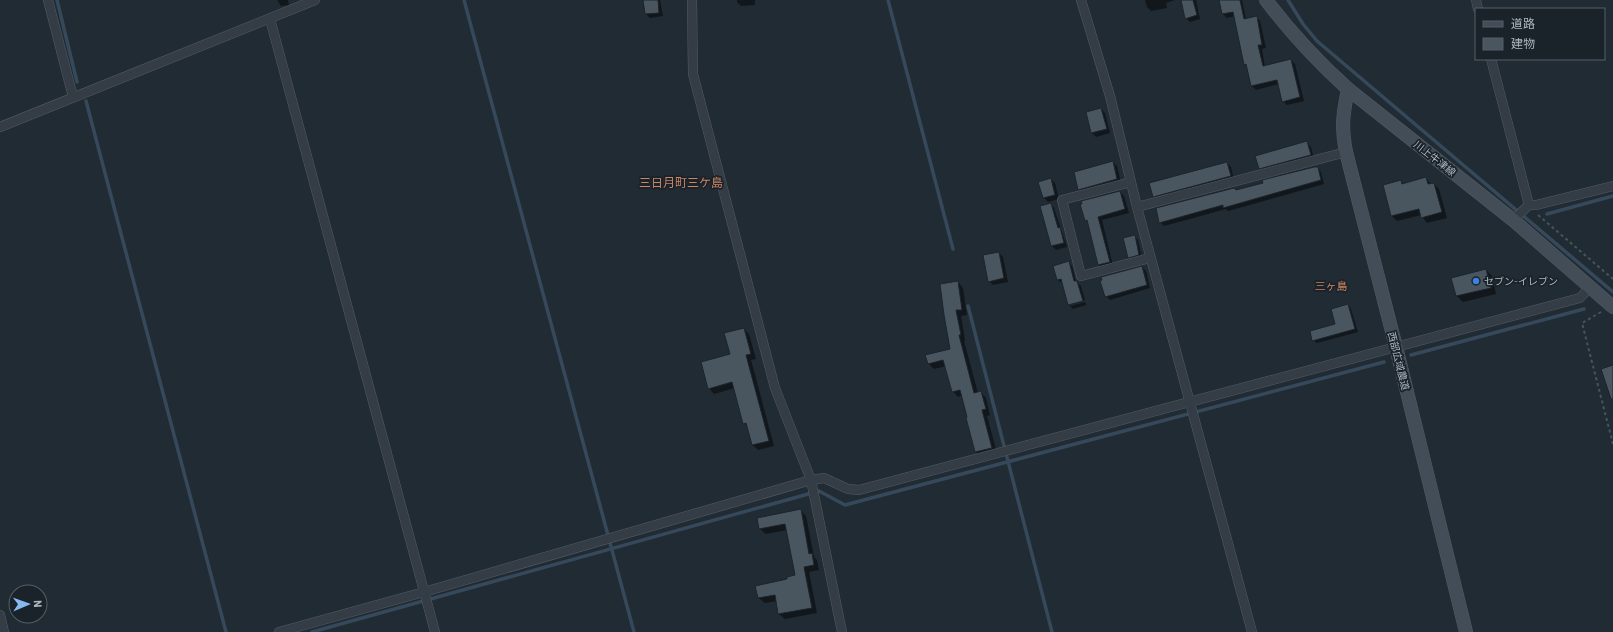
<svg xmlns="http://www.w3.org/2000/svg" width="1613" height="632" font-family="Barlow,'Noto Sans JP',sans-serif">
  <style>
    .shadow { fill: #0007 }
    .lines { fill: none; stroke-linecap: round; stroke-linejoin: round }
    .stream { stroke: #36495b; stroke-width: 3.5 }
    .building { fill: #495660; stroke: #1c242c }
    .street-casing { stroke: #525b63; stroke-width: 10 }
    .secondary-casing { stroke: #525b63; stroke-width: 14 }
    .path { stroke: #445657; stroke-width: 2; stroke-dasharray: 3 3; stroke-linecap: butt }
    .street { stroke: #343d45; stroke-width: 9 }
    .secondary { stroke: #434d58; stroke-width: 13 }
    .shop-dot { fill: #3f7fe0; stroke: #1a222a; stroke-width: 1.5 }
    .labels { text-anchor: middle; stroke-width: 3.5; stroke-linejoin: round; paint-order: stroke }
    .street-label { font-size: 10px; fill: #aeb8c2; stroke: #1a222a }
    .poi-label { font-size: 10px; fill: #aeb8c2; stroke: #1a222a; text-anchor: start }
    .neighbourhood-label { font-size: 11px; fill: #ca8562; stroke: #1a222a }
    .quarter-label { font-size: 12px; fill: #ca8562; stroke: #1a222a }
  </style>
  <rect width="100%" height="100%" fill="#212b34"/>
  <g class="shadow">
    <path d="M277,0H288L289,5L281,6Z"/>
    <path d="M644,0H660L663,16L650,18L646,14Z"/>
    <path d="M737,0H755V5L741,6L737,2Z"/>
    <path d="M1145,0H1175L1166,3L1167,8L1151,11L1147,7Z"/>
    <path d="M1182,0H1196L1200,19L1190,22L1186,18Z"/>
    <path d="M1220,0H1242L1246,19L1256,17L1260,21L1266,48L1262,49L1265,67L1291,60L1295,64L1304,101L1287,105L1283,101L1279,84L1256,90L1252,86L1248,67L1244,64L1235,16L1227,18L1223,14Z"/>
    <path d="M1101,109L1105,113L1110,133L1096,137L1092,133L1087,113Z"/>
    <path d="M1307,143L1311,147L1314,159L1264,172L1260,168Z"/>
    <path d="M1113,162L1117,166L1121,183L1083,193L1079,189Z"/>
    <path d="M1227,163L1231,167L1234,180L1158,200L1154,196Z"/>
    <path d="M1317,168L1321,172L1324,184L1228,211L1226,209L1164,226L1160,222L1236,191Z"/>
    <path d="M1426,178L1431,184H1434L1439,189L1447,218L1427,223L1421,215L1397,221L1392,216L1401,181L1404,184Z"/>
    <path d="M1051,179L1055,183L1059,199L1048,202L1044,198Z"/>
    <path d="M1120,192L1124,196L1129,213L1102,220L1113,266L1103,269L1099,265L1088,223L1086,220Z"/>
    <path d="M1051,204L1054,208L1067,247L1056,250L1052,246L1041,207Z"/>
    <path d="M1134,236L1138,240L1142,259L1133,261L1129,257Z"/>
    <path d="M999,253L1003,257L1008,282L993,285L989,281Z"/>
    <path d="M1068,262L1072,266L1076,282L1081,286L1085,300L1070,304V306L1085,302L1086,305L1073,309L1069,305L1063,284L1058,280L1054,266Z"/>
    <path d="M1142,267L1146,271L1150,288L1110,300L1106,296Z"/>
    <path d="M1486,270L1492,276L1496,294L1463,302L1457,296Z"/>
    <path d="M958,282L963,288L967,315L961,316L965,340L964,341L978,393L981,392L986,398L990,415L987,416L997,453L981,457L976,452L967,418H969L963,395L958,397L953,391L946,366L934,369L929,364L951,349Z"/>
    <path d="M1348,305L1351,309L1358,332L1317,343L1313,340L1337,325Z"/>
    <path d="M744,329L749,334L756,359L751,360L774,446L758,450L753,445L748,427L744,423L735,388L714,394L709,388L731,355Z"/>
    <path d="M800,510L806,516L814,557L817,560L819,570L809,572L817,613L785,619L779,614L777,601L765,603L759,598L796,576L787,530L766,534L760,529Z"/>
  </g>
  <g class="lines">
    <g class="stream">
      <path d="M57,0L77,82"/>
      <path d="M464,0L634,632"/>
      <path d="M888,0L953,249"/>
      <path d="M1288,0L1303,24L1317,41L1613,292"/>
      <path d="M86,101L226,632"/>
      <path d="M1547,214L1613,196"/>
      <path d="M968,306L1052,632"/>
      <path d="M1411,355L1584,309"/>
      <path d="M312,632L819,491L845,505L1384,362"/>
    </g>
  </g>
  <g class="building">
    <path d="M643,0H658L659,13L645,14Z"/>
    <path d="M1181,0H1193L1197,15L1185,19Z"/>
    <path d="M1219,0H1240L1244,19L1257,16L1262,45H1258L1263,66L1291,59L1300,97L1282,102L1277,80L1251,86L1246,64L1244,65L1233,12L1222,14Z"/>
    <path d="M1101,108L1107,129L1091,133L1086,112Z"/>
    <path d="M1307,141L1311,155L1259,169L1255,156Z"/>
    <path d="M1113,161L1117,179L1078,190L1074,172Z"/>
    <path d="M1227,162L1231,176L1153,197L1149,183Z"/>
    <path d="M1314,167H1318L1321,180L1223,208V205L1159,223L1156,208L1234,188L1236,190L1263,183L1262,180Z"/>
    <path d="M1426,177L1428,184L1434,183L1442,212L1421,218L1419,209L1391,216L1383,185L1401,180L1402,184Z"/>
    <path d="M1051,178L1055,195L1043,198L1038,182Z"/>
    <path d="M1120,191L1125,209L1098,217L1110,262L1098,265L1087,220L1085,221L1080,204H1082L1081,201Z"/>
    <path d="M1051,203L1058,228L1060,227L1064,243L1051,246L1040,206Z"/>
    <path d="M1135,235L1139,255L1128,258L1123,238Z"/>
    <path d="M999,252L1004,278L988,282L983,255Z"/>
    <path d="M1069,261L1074,281H1077L1083,301L1068,305L1061,279L1057,280L1053,266Z"/>
    <path d="M1142,266L1147,285L1105,297L1100,281L1102,280L1101,277Z"/>
    <path d="M1486,269L1491,288L1456,296L1451,278Z"/>
    <path d="M958,281L962,310H956L961,335H959L974,393L981,391L986,409L982,410L992,448L975,452L966,418L967,417L960,390L952,392L943,360L928,364L925,355L950,349L944,315L940,284Z"/>
    <path d="M1348,304L1355,329L1312,341L1310,331L1335,324L1331,309Z"/>
    <path d="M744,328L751,354L746,355L769,441L752,445L746,423L743,424L732,382L708,389L701,362L730,354L724,333Z"/>
    <path d="M1613,365V399H1611L1601,369Z"/>
    <path d="M801,509L809,554L812,553L814,565L804,567L812,608L778,614L775,595L758,598L755,586L787,579V577L795,575L785,524L759,529L757,518Z"/>
  </g>
  <g class="lines">
    <defs>
      <g id="street">
        <path d="M48,0L73,97"/>
        <path d="M692,0L693,74L775,388L811,480L842,632"/>
        <path d="M1081,0L1110,96L1137,207L1252,632"/>
        <path d="M1476,0L1478,9"/>
        <path d="M270,19L435,632"/>
        <path d="M1491,59L1529,205"/>
        <path d="M0,127L315,0"/>
        <path d="M1131,182L1062,200L1081,276L1150,258"/>
        <path d="M1137,207L1346,152"/>
        <path d="M1513,220L1529,205H1536L1613,186"/>
        <path d="M0,615L4,632"/>
        <path d="M279,632L424,592L811,480L824,478L848,489L859,490L1580,298L1590,287"/>
      </g>
      <g id="secondary">
        <path d="M1266,0C1291,33 1318,62 1348,89L1513,220L1613,307"/>
        <path d="M1348,89C1343,114 1341,126 1346,152L1396,347L1466,632"/>
      </g>
    </defs>
    <use href="#street" class="street-casing"/>
    <use href="#secondary" class="secondary-casing"/>
    <g class="path">
      <path d="M1538,215L1613,279"/>
      <path d="M1601,312L1582,323L1613,444"/>
    </g>
    <use href="#street" class="street"/>
    <use href="#secondary" class="secondary"/>
  </g>
  <circle class="shop-dot" cx="1476" cy="281" r="4"/>
  <g class="labels">
    <g class="street-label">
      <text transform="translate(1435 158) rotate(38)" y="4">川上牛津線</text>
      <text transform="translate(1399 361) rotate(76)" y="4">西部広域農道</text>
    </g>
    <g class="poi-label">
      <text x="1484" y="285">セブン-イレブン</text>
    </g>
    <g class="neighbourhood-label">
      <text x="1331" y="290">三ヶ島</text>
    </g>
    <g class="quarter-label">
      <text x="681" y="187">三日月町三ケ島</text>
    </g>
  </g>
  <rect x="1475" y="8" width="130" height="52" fill="#1a222a" stroke="#555e67"/>
  <rect x="1483" y="21" width="20" height="6" fill="#434d58" stroke="#555e67"/>
  <text x="1511" y="28" font-size="12" fill="#aeb8c2">道路</text>
  <rect x="1483" y="38" width="20" height="12" fill="#495660" stroke="#555e67"/>
  <text x="1511" y="48" font-size="12" fill="#aeb8c2">建物</text>
  <g transform="translate(28 604) rotate(88)"><circle r="19" fill="#1a222a" stroke="#555e67"/>
  <path d="M0-3L7 15L0 10L-7 15Z" fill="#87b9ef"/>
  <text y="-6" font-size="11" font-weight="bold" text-anchor="middle" fill="#aeb8c2">N</text>
  </g>
</svg>
